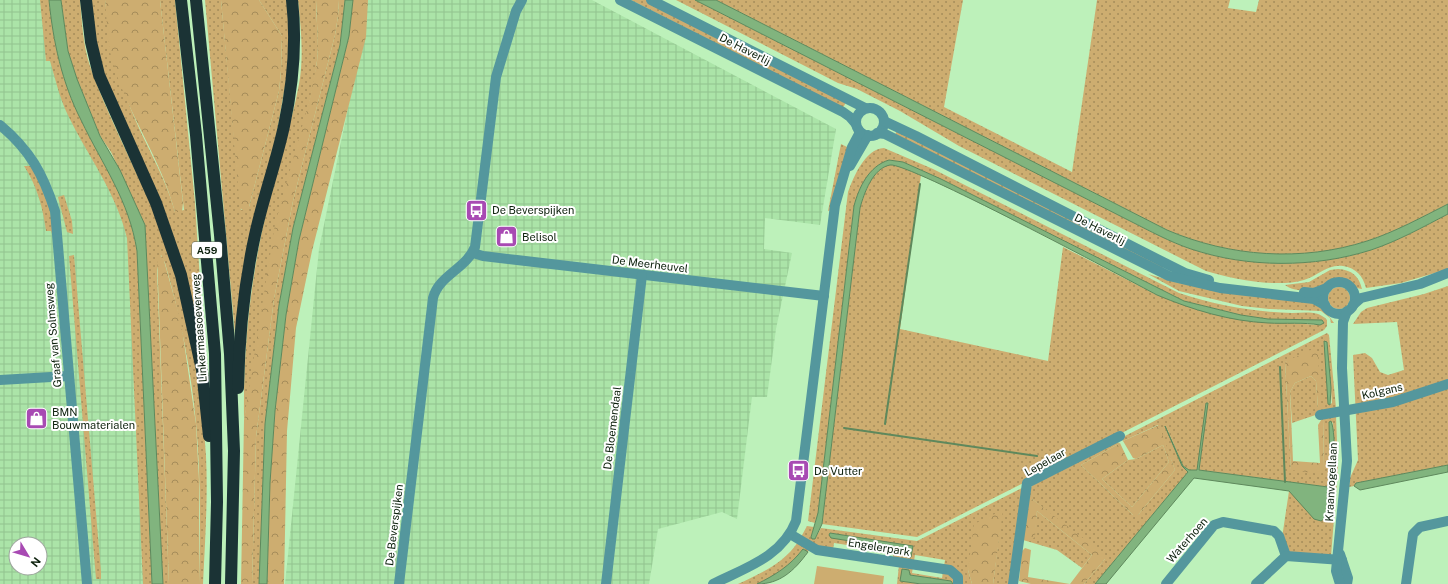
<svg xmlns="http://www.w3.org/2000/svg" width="1448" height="584" font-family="'Public Sans',sans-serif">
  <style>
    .industrial { fill: url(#industrial-grid); fill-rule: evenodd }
    .grass { fill: url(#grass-dots); fill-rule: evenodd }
    .forest { fill: url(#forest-crowns) }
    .pitch { fill: #cdad70 }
    .water { fill: #81b47e; stroke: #5e885c }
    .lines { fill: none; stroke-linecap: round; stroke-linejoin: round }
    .stream { stroke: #5e885c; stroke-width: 2 }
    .minor { stroke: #54979d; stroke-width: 10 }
    .highway { stroke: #1b3335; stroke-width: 12 }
    .labels { text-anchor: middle; stroke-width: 4; stroke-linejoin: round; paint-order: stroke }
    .shield { fill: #fff; stroke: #556355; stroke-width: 1 }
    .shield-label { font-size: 10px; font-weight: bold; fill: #0c200c }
    .street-label { font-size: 11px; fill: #0c200c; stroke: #fff }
    .poi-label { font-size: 11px; fill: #0c200c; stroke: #fff; text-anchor: start }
  </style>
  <defs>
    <pattern id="industrial-grid" width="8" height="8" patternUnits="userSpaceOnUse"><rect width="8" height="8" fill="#abe4a8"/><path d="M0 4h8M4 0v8" fill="none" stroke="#92c38f"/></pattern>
    <pattern id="grass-dots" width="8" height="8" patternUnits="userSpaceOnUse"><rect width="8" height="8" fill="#cdad70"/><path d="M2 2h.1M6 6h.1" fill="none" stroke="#a58c5a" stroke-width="1.8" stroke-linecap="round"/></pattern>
    <pattern id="forest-crowns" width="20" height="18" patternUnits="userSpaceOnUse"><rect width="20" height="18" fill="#cdad70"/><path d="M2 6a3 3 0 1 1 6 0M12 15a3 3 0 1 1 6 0" fill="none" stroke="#a58c5a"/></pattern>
  </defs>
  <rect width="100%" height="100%" fill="#bdf1ba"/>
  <g class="industrial">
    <path d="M0,0H50L130,231L147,584H0ZM16,544H40V568H16Z"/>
    <path d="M363,0H592L836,129L820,225L765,218L764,249L792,253L776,329L767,397H752L737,519L722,512L658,529L649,584H285L319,249L363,35Z"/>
  </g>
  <g class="grass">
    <path d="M40,0H49C53,42 62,83 81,120C103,166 129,200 137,251L152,584H143L127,238C116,191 86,154 66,111C59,95 55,78 50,61H46Z"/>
    <path d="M61,0H80C82,22 83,45 90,66C113,131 150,193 172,259C192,322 202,391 206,456C208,499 205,542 203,584H199C200,531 201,477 196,423C191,369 180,315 165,263L161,255L157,270L169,584H163L145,225L111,152L100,136L77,79L68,51Z"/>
    <path d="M88,0H105C109,36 117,73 130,107C144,143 165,175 175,212L184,210L160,0H175L195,203L207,389L193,308L101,71Z"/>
    <path d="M205,0H221L241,210L249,207L279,91L281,71L282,36L259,0H289L292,47L237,357Z"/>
    <path d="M298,0H316C316,15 318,31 318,47C317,79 307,111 299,142L244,420C243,350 250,282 266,213C275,170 291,128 299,84C304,57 301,28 298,0Z"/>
    <path d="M339,0H345L340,45L293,228L279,305L265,424L259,584H252L256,437L274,299L293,201L335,35L338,16Z"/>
    <path d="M631,0H646L846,102L843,108Z"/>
    <path d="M676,0H695L1130,221C1150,231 1170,242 1191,249C1249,268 1314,268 1371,250C1398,241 1423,227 1448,214V269L1401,283L1366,288C1363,276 1356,268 1343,266C1327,264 1318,276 1304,280C1276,288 1233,279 1206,271L959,146L900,111L857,89L838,83Z"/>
    <path d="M716,0H963L944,107L1072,172L1097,0H1230L1228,8L1256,12L1259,0H1448V204C1422,217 1395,232 1367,241C1302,262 1230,257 1167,230Z"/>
    <path d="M897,130L1160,263L1164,269L895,135Z"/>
    <path d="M841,144L849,148L831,210L828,211Z"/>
    <path d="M884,148L933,169L1179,293C1215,305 1254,312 1292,313C1304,313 1318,310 1327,320V326L1324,330L917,537L822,524L860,208C864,193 875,162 895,165C904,165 913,172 921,175L900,329L1048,361L1063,247L1157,295L1198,310L1241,320L1320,325L1323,321L1268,319L1241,315L1184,301L941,179L903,162L889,160L862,185L854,206L818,513L815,523L808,521L848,192C854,176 865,149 884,148Z"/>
    <path d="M24,166H32L50,208L53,236L51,231H46C43,208 37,186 24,166Z"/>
    <path d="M64,195L72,221L73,234L67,232L58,197Z"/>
    <path d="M74,255L101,572V579H96L69,256Z"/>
    <path d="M1338,269C1352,270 1359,276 1362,289C1353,289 1350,280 1340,279C1331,279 1326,287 1318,289C1308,292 1292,291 1285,285L1309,282L1330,270Z"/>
    <path d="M1148,274L1175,282L1314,301L1323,308L1334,323H1331L1330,318L1321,311L1269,309L1242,306L1179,291Z"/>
    <path d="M1448,286V465L1356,483L1354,486L1349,487L1350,478L1358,460L1353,355L1365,353L1372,358L1380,372L1388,375L1404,370L1397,322L1353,324L1361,312L1367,308L1424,294Z"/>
    <circle cx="1339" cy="298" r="11"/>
    <path d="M1327,333L1329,335L1336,408L1292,423L1290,392L1295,383L1311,376L1316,381L1318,408V355L1285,362L1291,470L1324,467L1323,417L1336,416L1338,469L1331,556L1289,552L1282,538L1289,491L1327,515C1340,489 1334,451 1333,423L1330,421V470L1328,487L1199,470L1207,403L1197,470H1189L1183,466L1166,426L1182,466L1188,472L1095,584H1084L1105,559L1032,499L1034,537L1037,511L1092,555L1082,568L1057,550L1023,540L1028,493L1033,484L1117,442L1120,443L1081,465L1133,515H1138L1175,470L1158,425L1123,441L1121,438ZM1324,341L1327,342L1332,403L1329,405Z"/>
    <path d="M1163,445L1169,462L1132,507L1102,479L1128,460L1136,459Z"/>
    <path d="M1024,487L1011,584H993L1002,511L968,570L972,584H961L944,566L945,560L915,555L914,561L893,558V552L834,543L833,549L817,546L801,537L807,526L814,527L811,537L815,539L821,528L917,541ZM830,533L913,546L908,557V550L829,535Z"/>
    <path d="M798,542L809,550L808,552L803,549C791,564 776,578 757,584C752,584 744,584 738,584C761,573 783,564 798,542Z"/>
    <path d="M899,565L913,567L912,573L942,578L943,572L953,575L956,584H953L951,581L910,575L909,570L900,581L921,584H897Z"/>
  </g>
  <g class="forest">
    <path d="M105,0H160L183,203L182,212H175C161,159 127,113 112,60C107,42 107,20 105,0Z"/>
    <path d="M221,0H259L282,36L281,71L279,91L249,207L247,212H245L240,208Z"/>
    <path d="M316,0H339L338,16L335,35L293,201L274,299L256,437L252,584H241L244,420L275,224L310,98L317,62L318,46Z"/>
    <path d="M353,0H368L366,37L312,251L296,328L287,431L284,584H267L270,483L275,411L286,315L299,240L349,36Z"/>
    <path d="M157,255L163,257L181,322L196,424L199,480V584H169Z"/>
    <path d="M1310,350L1315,351L1318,355L1321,407L1318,408L1316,381L1311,376L1295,383L1290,392L1293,461L1320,463L1318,425L1323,417L1324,467L1321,474L1291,470L1285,362Z"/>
    <path d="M1159,425L1175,470L1138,515H1133L1081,465L1120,443L1128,460L1102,479L1132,507L1169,462L1163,445L1136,459L1133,458L1123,441Z"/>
    <path d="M1032,499L1105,555V559L1084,584H1031L1019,581L1022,551L1025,548L1031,550L1028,577L1070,584L1092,555L1037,511L1035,537L1029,541L1024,539L1029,500Z"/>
    <path d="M1003,510L993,584H972L968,570L974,524Z"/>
  </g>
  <path class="pitch" d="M817,566L884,576L883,584H814Z"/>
  <g class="water">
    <path d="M49,0H61L68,51L77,79L100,136L120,170L145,225L163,584H152L137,251C129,200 103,166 81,120C62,83 53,41 49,0Z"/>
    <path d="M345,0H353L349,36L299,240L286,315L275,411L270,483L267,584H259L265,424L279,305L293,228L340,45Z"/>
    <path d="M695,0H716L1167,230C1230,257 1302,262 1367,241C1395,232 1422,217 1448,204V214C1423,227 1398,241 1371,250C1314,268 1248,268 1191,249C1170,242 1150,231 1130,221Z"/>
    <path d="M889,160L903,162L941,179L1184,301L1241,315L1268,319L1322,320L1324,323L1320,325C1304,322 1285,324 1268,323C1229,321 1193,310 1157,295C1125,278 908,162 890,165C873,168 864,193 860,208L822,524L815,539H812L811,537L818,513L854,206C859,187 869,166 889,160Z"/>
    <path d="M1324,341L1327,342L1331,388L1330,405L1328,404Z"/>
    <path d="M1206,403H1208L1199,470L1328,487L1330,470L1329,422L1331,421C1337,434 1334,494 1330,509C1329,514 1326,518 1321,521L1314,519L1289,491L1194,478L1106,584H1095L1188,472L1182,466L1165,426L1183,466L1189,470H1197Z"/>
    <path d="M1448,465V472L1360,490L1354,486L1356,483Z"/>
    <path d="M830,533L913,546L911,557L908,558L907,550L831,538L829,535Z"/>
    <path d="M803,549L808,552C794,571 780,584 757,584C775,575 790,566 803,549Z"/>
    <path d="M902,569L909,570L910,575L951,581L953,584H921L900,581Z"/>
  </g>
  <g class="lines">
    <g class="stream">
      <path d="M1280,367L1285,482"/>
      <path d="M885,424L920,184"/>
      <path d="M844,428L1037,456"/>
    </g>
    <g class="minor">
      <path d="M620,0L843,112L850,117L856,124"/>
      <path d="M651,0L865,108"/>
      <circle cx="870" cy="122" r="14"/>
      <path d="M884,121L916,136L1163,262L1185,273L1209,280"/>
      <path d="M0,125C30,150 43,174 55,211L87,584"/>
      <path d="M877,133L885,134L1169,276L1220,288L1314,299L1325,305"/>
      <path d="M850,166L868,135"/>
      <path d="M473,253L483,256L824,296"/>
      <circle cx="1339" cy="298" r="16"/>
      <path d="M1304,292L1314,293L1327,288"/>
      <path d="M1353,305L1361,298L1420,284L1448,273"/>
      <path d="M0,380L68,376"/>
      <path d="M1320,415L1393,402L1448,384"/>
      <path d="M790,534L817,550L950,570L958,577V584"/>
      <path d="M1340,554L1348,578L1347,584"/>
      <path d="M399,584L433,298C439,275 466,269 475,247L496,77L516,11L522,0"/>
      <path d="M606,584L642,275"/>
      <path d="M713,584C745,568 782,557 796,521L835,205L852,147L860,132"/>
      <path d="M1013,584L1027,483L1120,436"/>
      <path d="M1166,584L1214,525L1223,522L1274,531L1279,536L1286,556"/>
      <path d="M1256,584L1286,556L1342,560"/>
      <path d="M1340,584L1336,571L1347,461L1342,368L1343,322L1347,311"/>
      <path d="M1406,584L1413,534L1420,527L1448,521"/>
    </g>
    <g class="highway">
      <path d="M86,0L91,42L99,75L156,203L181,275L202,370L209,436"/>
      <path d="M181,0L196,135L215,354L217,502L215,584"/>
      <path d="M196,0L220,235L230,354L234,451L231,584"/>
      <path d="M238,388C239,336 244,285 255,235C263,198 276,163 284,126C293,84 297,43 292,0"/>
    </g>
  </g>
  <defs>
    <symbol id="bus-square" viewBox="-11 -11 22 22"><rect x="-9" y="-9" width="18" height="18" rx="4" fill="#a84ab3" stroke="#fff"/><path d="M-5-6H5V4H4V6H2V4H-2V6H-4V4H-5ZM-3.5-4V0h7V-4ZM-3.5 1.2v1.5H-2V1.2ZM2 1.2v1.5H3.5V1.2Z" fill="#fff"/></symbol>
    <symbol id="shop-square" viewBox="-11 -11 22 22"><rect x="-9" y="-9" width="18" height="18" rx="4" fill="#a84ab3" stroke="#fff"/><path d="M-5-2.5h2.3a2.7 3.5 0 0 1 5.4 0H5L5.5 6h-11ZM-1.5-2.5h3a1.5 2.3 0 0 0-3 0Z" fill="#fff"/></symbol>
  </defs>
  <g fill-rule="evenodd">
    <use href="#bus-square" x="464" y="198" width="25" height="25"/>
    <use href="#shop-square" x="494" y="224" width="25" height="25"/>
    <use href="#shop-square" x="24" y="406" width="25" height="25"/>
    <use href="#bus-square" x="786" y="458" width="25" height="25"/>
  </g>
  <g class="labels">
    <rect class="shield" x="192" y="242" width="30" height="16" rx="3"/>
    <g class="shield-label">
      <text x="207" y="254">A59</text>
    </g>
    <g class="street-label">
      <text transform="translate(745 49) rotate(27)" y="4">De Haverlij</text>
      <text transform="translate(1100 229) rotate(27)" y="4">De Haverlij</text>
      <text transform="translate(650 264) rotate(7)" y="4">De Meerheuvel</text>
      <text transform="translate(199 328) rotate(-94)" y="4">Linkermaasoeverweg</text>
      <text transform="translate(53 335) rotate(-95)" y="4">Graaf van Solmsweg</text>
      <text transform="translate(1382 391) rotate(-13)" y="4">Kolgans</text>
      <text transform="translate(612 428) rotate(-83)" y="4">De Bloemendaal</text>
      <text transform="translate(1045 462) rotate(-29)" y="4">Lepelaar</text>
      <text transform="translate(1331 482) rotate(-87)" y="4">Kraanvogellaan</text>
      <text transform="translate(394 525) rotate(-83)" y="4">De Beverspijken</text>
      <text transform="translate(1187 540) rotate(-49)" y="4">Waterhoen</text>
      <text transform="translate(879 547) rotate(9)" y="4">Engelerpark</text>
    </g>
    <g class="poi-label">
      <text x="492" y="214">De Beverspijken</text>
      <text x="522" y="241">Belisol</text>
      <text x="52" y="416">BMN<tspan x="52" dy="13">Bouwmaterialen</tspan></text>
      <text x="814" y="475">De Vutter</text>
    </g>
  </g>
  <g transform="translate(28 556) rotate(128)"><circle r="19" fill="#ffffff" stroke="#9ea69e"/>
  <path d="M0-3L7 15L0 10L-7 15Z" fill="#a84ab3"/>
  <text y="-6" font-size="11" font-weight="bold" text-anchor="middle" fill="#0c200c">N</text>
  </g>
</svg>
